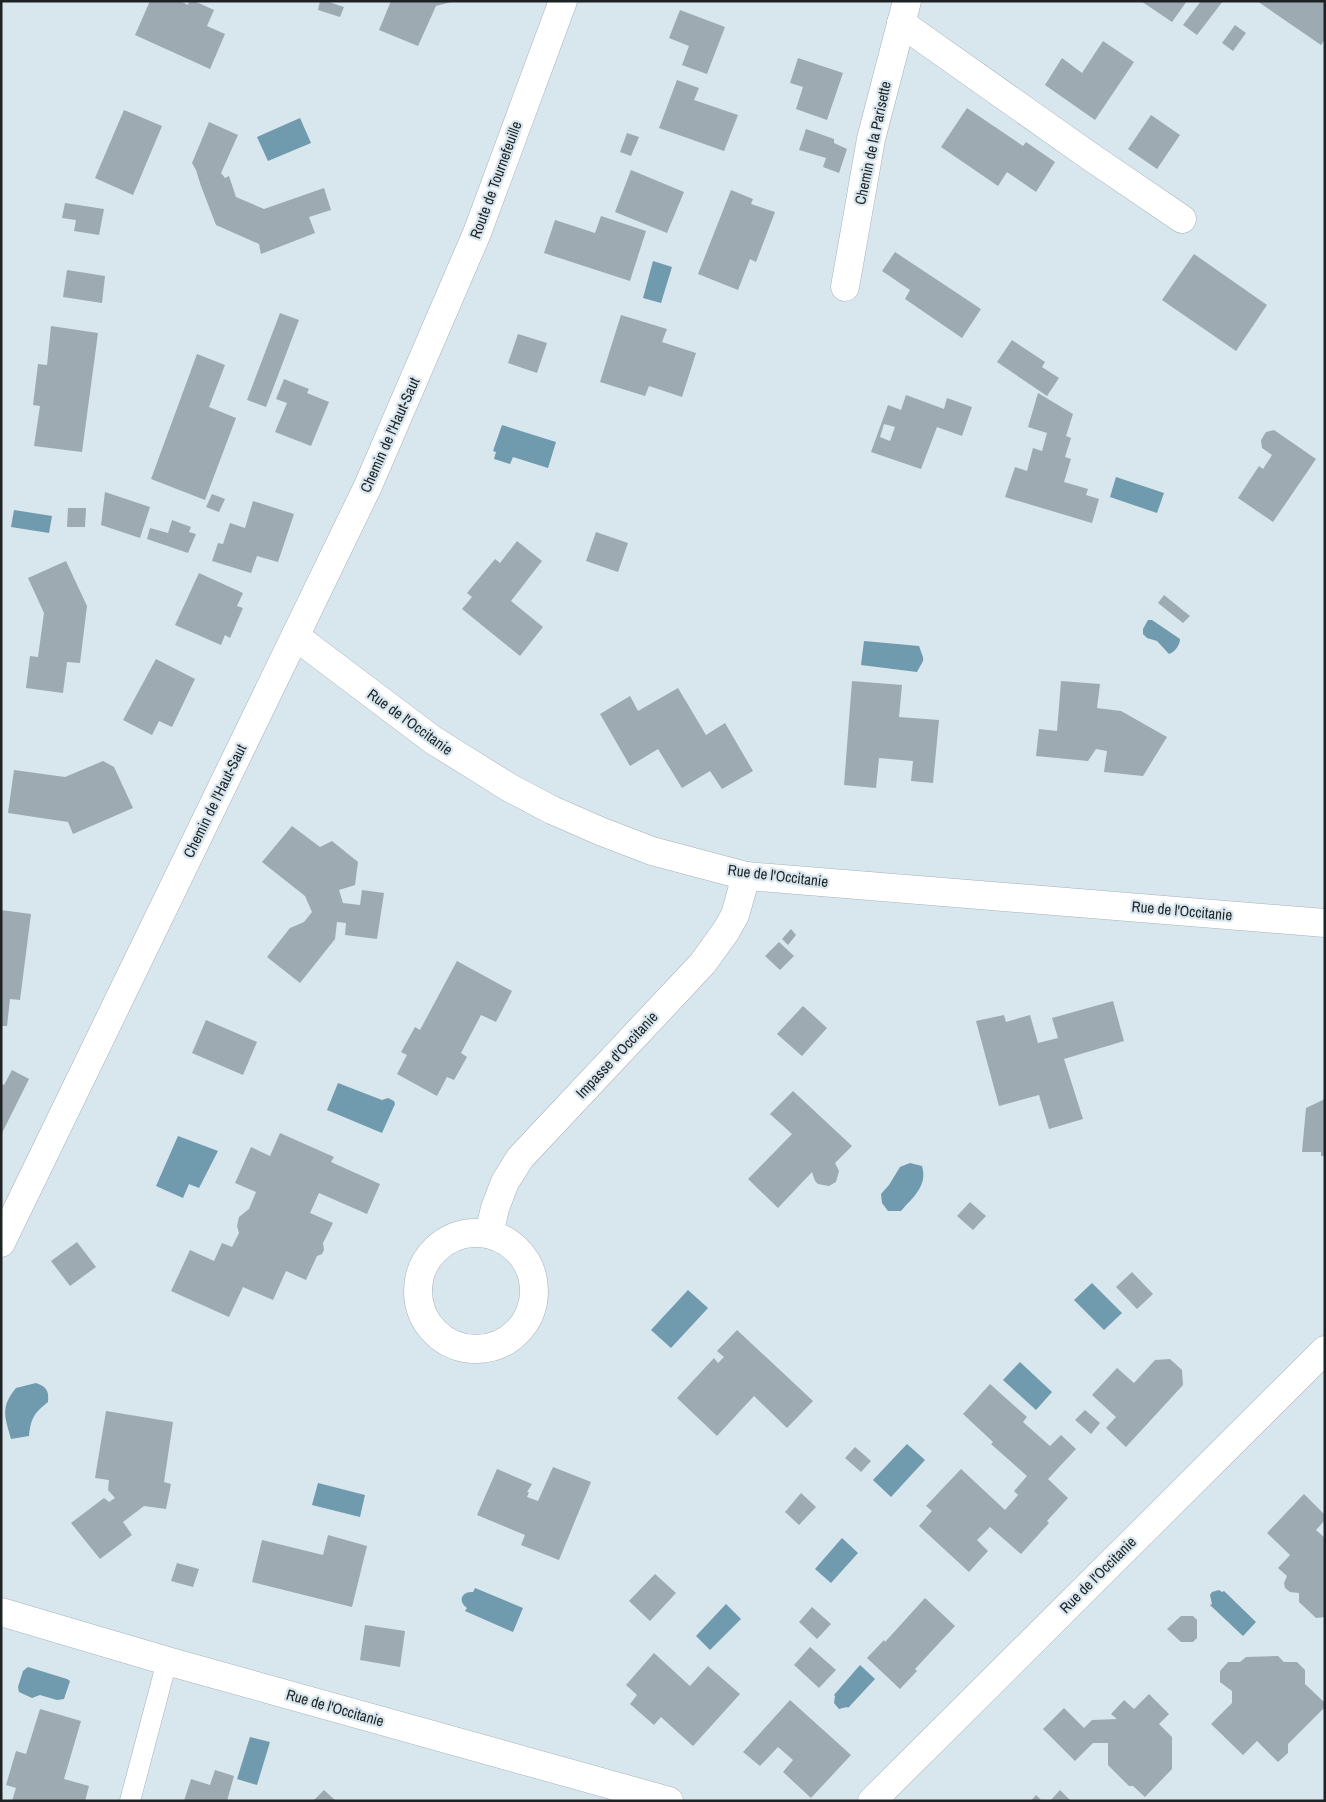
<svg xmlns="http://www.w3.org/2000/svg" width="1326" height="1802" font-family="'Archivo Narrow',sans-serif">
  <style>
    .water { fill: #709aad }
    .building { fill: #9daab1; fill-rule: evenodd }
    .lines { fill: none; stroke-linecap: round; stroke-linejoin: round }
    .lane-casing { stroke: #a5b3b9; stroke-width: 21 }
    .street-casing { stroke: #a5b3b9; stroke-width: 29 }
    .secondary-casing { stroke: #a5b3b9; stroke-width: 29 }
    .lane { stroke: #fff; stroke-width: 20 }
    .street { stroke: #fff; stroke-width: 28 }
    .secondary { stroke: #fff; stroke-width: 28 }
    .labels { text-anchor: middle; stroke-width: 4.5; stroke-linejoin: round; paint-order: stroke }
    .street-label { font-size: 15px; fill: #1d2225; stroke: #d8e6ed }
  </style>
  <rect width="100%" height="100%" fill="#d8e6ed"/>
  <g class="water">
    <path d="M300,118L311,143L268,161L257,137Z"/>
    <path d="M653,261L672,267L661,303L643,298Z"/>
    <path d="M502,425L556,442L548,468L513,457L510,464L494,459L496,452L493,451Z"/>
    <path d="M1116,477L1164,493L1157,513L1110,497Z"/>
    <path d="M14,510L52,516L49,533L11,527Z"/>
    <path d="M1148,620H1152L1180,639C1180,645 1175,652 1169,654L1157,641L1147,638L1143,634V629Z"/>
    <path d="M864,641L919,646C925,663 925,657 917,672L861,665Z"/>
    <path d="M338,1083L382,1100L388,1098L394,1101L395,1104L382,1133L327,1110Z"/>
    <path d="M178,1136L218,1151L199,1188L189,1184L183,1198L156,1186Z"/>
    <path d="M910,1163L922,1166C928,1186 913,1197 901,1211H888L882,1203L881,1194L889,1185L900,1167Z"/>
    <path d="M1092,1283L1122,1313L1104,1330L1074,1300Z"/>
    <path d="M688,1290L708,1308L671,1348L651,1330Z"/>
    <path d="M1020,1362L1052,1392L1036,1410L1003,1380Z"/>
    <path d="M36,1383C47,1387 49,1391 48,1402C34,1413 31,1418 29,1436L11,1439C5,1417 0,1407 16,1388Z"/>
    <path d="M907,1444L925,1460L891,1497L873,1480Z"/>
    <path d="M318,1483L365,1495L360,1517L312,1505Z"/>
    <path d="M842,1538L858,1553L831,1583L815,1569Z"/>
    <path d="M475,1588L523,1608L513,1632L465,1611L467,1608C457,1601 462,1591 473,1592Z"/>
    <path d="M1219,1590L1222,1592L1224,1591L1256,1622L1243,1636L1210,1605L1212,1604L1210,1595L1212,1592Z"/>
    <path d="M726,1604L741,1619L710,1650L696,1636Z"/>
    <path d="M860,1665L875,1679L848,1708L847,1707L839,1709L834,1703L835,1696L834,1695Z"/>
    <path d="M28,1667L67,1679L70,1681L64,1699L57,1700L40,1695L32,1698L19,1692L18,1687L23,1671Z"/>
    <path d="M250,1737L270,1742L257,1785L237,1779Z"/>
  </g>
  <g class="building">
    <path d="M150,1H180L188,5L189,1H194L214,10L207,26L225,34L210,69L135,35Z"/>
    <path d="M320,1H326L344,7L340,17L318,10Z"/>
    <path d="M391,1H451V2L436,6L418,46L379,30Z"/>
    <path d="M1141,1H1187L1172,22Z"/>
    <path d="M1201,1H1223L1197,35L1183,25Z"/>
    <path d="M1257,1H1325V39L1321,45Z"/>
    <path d="M680,10L725,27L707,74L682,65L689,46L669,38Z"/>
    <path d="M1235,25L1246,33L1233,51L1222,43Z"/>
    <path d="M1103,41L1134,62L1095,120L1045,85L1062,58L1082,73Z"/>
    <path d="M798,58L843,73L827,120L796,109L803,87L790,83Z"/>
    <path d="M677,80L699,88L694,100L738,115L724,151L659,128Z"/>
    <path d="M967,108L1023,146L1026,142L1055,162L1036,192L1007,172L998,186L941,147Z"/>
    <path d="M124,110L162,126L133,195L95,178Z"/>
    <path d="M1151,115L1180,135L1157,169L1128,149Z"/>
    <path d="M209,122L238,135L221,173L225,178L229,176L236,197L264,209L324,188L331,210L309,217L315,233L261,254L259,244L216,225L201,186L196,170L192,163Z"/>
    <path d="M806,129L834,139V143L847,149L839,173L823,167L826,158L799,150Z"/>
    <path d="M627,133L639,137L631,156L620,152Z"/>
    <path d="M631,170L684,192L667,233L615,212Z"/>
    <path d="M731,190L753,199L751,204L775,212L756,262L750,259L738,290L698,274Z"/>
    <path d="M65,203L104,209L99,235L74,231L76,220L62,218Z"/>
    <path d="M601,216L646,231L630,281L544,253L555,220L595,233Z"/>
    <path d="M895,252L981,309L962,338L905,299L910,290L882,271Z"/>
    <path d="M1194,254L1267,305L1236,351L1162,300Z"/>
    <path d="M67,270L105,276L102,303L63,297Z"/>
    <path d="M280,313L299,320L266,407L247,400Z"/>
    <path d="M621,315L667,329L662,342L696,353L682,397L649,386L645,396L600,382Z"/>
    <path d="M51,326L98,333L82,452L34,446L40,406L33,405L38,364L47,365Z"/>
    <path d="M518,334L547,343L537,373L508,363Z"/>
    <path d="M1012,340L1045,362L1042,367L1059,378L1047,396L997,362Z"/>
    <path d="M197,354L225,365L209,407L236,418L205,500L151,479Z"/>
    <path d="M284,379L309,389L307,393L329,402L311,446L275,432L287,403L276,399Z"/>
    <path d="M1038,393L1073,414L1066,436L1071,438L1065,457L1071,459L1064,482L1088,489L1086,495L1099,499L1092,523L1005,497L1015,467L1027,471L1033,448L1042,451L1047,433L1028,427Z"/>
    <path d="M906,395L944,409L947,398L972,407L962,436L937,427L921,469L871,452L888,405L901,410ZM884,424L895,427L890,441L880,437Z"/>
    <path d="M1274,430L1316,459L1273,522L1238,498L1259,466L1263,469L1272,455L1262,448L1261,440L1266,432Z"/>
    <path d="M105,492L150,507L140,538L101,525Z"/>
    <path d="M212,494L225,499L219,512L206,507Z"/>
    <path d="M253,501L294,514L278,562L257,556L251,573L212,561L218,543L223,544L230,523L245,528Z"/>
    <path d="M68,508H86L85,527H67Z"/>
    <path d="M172,520L191,527L189,532L196,534L188,553L147,539L150,528L168,533Z"/>
    <path d="M596,532L628,543L618,572L586,561Z"/>
    <path d="M517,541L542,561L511,601L543,627L520,656L462,609L472,597L467,593L495,559L500,563Z"/>
    <path d="M66,561L87,606L80,663L67,662L63,693L26,688L30,656L38,657L44,613L28,578Z"/>
    <path d="M199,573L243,593L237,606L243,608L230,638L225,635L221,645L175,625Z"/>
    <path d="M1164,595L1190,616L1183,623L1158,603Z"/>
    <path d="M156,659L195,679L172,727L159,721L152,735L123,720Z"/>
    <path d="M852,681L902,685L899,717L939,720L933,783L911,781L913,761L879,758L876,788L844,785Z"/>
    <path d="M1061,681L1100,684L1097,708L1121,711L1167,737L1143,776L1104,772L1107,751L1096,749L1088,761L1036,756L1039,729L1057,731Z"/>
    <path d="M678,688L706,735L725,723L753,771L722,789L710,771L682,788L658,749L630,766L600,714L630,696L638,711Z"/>
    <path d="M103,761L114,767L133,808L73,834L68,822L8,813L14,770L65,777Z"/>
    <path d="M292,826L320,847L332,841L358,862L355,885L339,890L343,903L360,905L362,890L384,893L377,939L345,935L346,923L337,922L335,939L300,983L267,957L290,928L304,922L312,912L305,896L262,862Z"/>
    <path d="M1,910L31,914L20,1000L10,999L7,1026H1Z"/>
    <path d="M791,929L796,935L788,945L782,939Z"/>
    <path d="M779,942L794,956L780,970L765,956Z"/>
    <path d="M457,961L512,991L496,1022L481,1015L461,1053L467,1057L454,1080L447,1077L437,1096L397,1074L407,1055L401,1052L415,1027L420,1030Z"/>
    <path d="M1113,1001L1124,1041L1064,1059L1083,1119L1049,1129L1039,1095L999,1106L976,1021L1004,1015L1006,1022L1030,1015L1038,1043L1058,1038L1052,1018Z"/>
    <path d="M803,1006L827,1028L802,1056L777,1034Z"/>
    <path d="M206,1020L257,1042L243,1075L192,1053Z"/>
    <path d="M12,1070L29,1079L1,1135V1084L4,1085Z"/>
    <path d="M793,1091L852,1146L835,1163L839,1171L836,1182L829,1186L818,1184L815,1181L812,1172L778,1208L748,1179L792,1134L770,1114Z"/>
    <path d="M1325,1099V1156H1321V1152H1302L1306,1108Z"/>
    <path d="M280,1133L334,1157L331,1162L380,1184L367,1214L319,1193L310,1213L333,1223L323,1243L324,1250L322,1254L317,1256L306,1280L286,1271L273,1300L243,1287L229,1317L171,1291L190,1250L214,1261L222,1243L232,1247L239,1233L237,1226L239,1217L249,1209L256,1192L235,1183L251,1147L270,1156Z"/>
    <path d="M970,1202L986,1216L973,1230L957,1216Z"/>
    <path d="M77,1242L96,1267L70,1286L51,1261Z"/>
    <path d="M1132,1272L1153,1294L1137,1309L1116,1287Z"/>
    <path d="M737,1330L813,1401L787,1428L754,1396L717,1436L677,1398L714,1358L718,1363L724,1357L717,1351Z"/>
    <path d="M1170,1359L1182,1370L1183,1385L1126,1447L1106,1428L1116,1417L1092,1395L1117,1368L1134,1383L1155,1360Z"/>
    <path d="M990,1384L1027,1417L1023,1422L1050,1446L1061,1435L1076,1449L1048,1479L1068,1498L1047,1521L1049,1523L1021,1554L990,1527L977,1540L988,1551L969,1572L919,1526L932,1511L926,1506L961,1469L1005,1510L1018,1495L1014,1491L1027,1476L991,1444L993,1442L963,1414Z"/>
    <path d="M1085,1410L1100,1423L1091,1434L1075,1420Z"/>
    <path d="M106,1411L173,1422L164,1482L171,1484L166,1509L144,1506L123,1522L132,1535L100,1559L71,1523L104,1498L109,1502L115,1498L108,1490L109,1480L95,1478Z"/>
    <path d="M855,1447L871,1461L861,1472L845,1458Z"/>
    <path d="M553,1467L591,1482L559,1560L521,1545L525,1535L477,1515L497,1469L532,1484L527,1492H529L527,1497L538,1501Z"/>
    <path d="M801,1493L816,1507L799,1525L785,1512Z"/>
    <path d="M1304,1494L1325,1515V1520L1316,1530L1325,1538V1617L1316,1618L1299,1602V1593L1290,1592L1285,1588L1284,1583L1287,1576L1278,1568L1290,1555L1267,1533Z"/>
    <path d="M328,1535L367,1546L352,1607L252,1582L262,1540L323,1555Z"/>
    <path d="M177,1563L199,1569L193,1587L171,1581Z"/>
    <path d="M655,1574L676,1593L650,1621L629,1601Z"/>
    <path d="M925,1598L955,1626L915,1669L917,1671L900,1689L867,1658L884,1640L885,1642Z"/>
    <path d="M812,1607L831,1624L817,1639L799,1622Z"/>
    <path d="M1181,1616H1193L1197,1620V1638L1193,1642H1181L1167,1629Z"/>
    <path d="M365,1625L405,1631L400,1667L360,1660Z"/>
    <path d="M810,1647L836,1670L819,1688L794,1665Z"/>
    <path d="M654,1653L690,1686L708,1666L740,1694L693,1746L661,1717L654,1725L630,1704L637,1695L626,1685Z"/>
    <path d="M1278,1656L1284,1662H1297L1305,1670V1684L1325,1703V1707L1288,1744V1753L1278,1762L1257,1741L1243,1755L1211,1724L1232,1703V1691L1220,1682V1671L1228,1662H1240L1246,1657Z"/>
    <path d="M1149,1694L1169,1714L1159,1724L1172,1737V1769L1145,1797L1133,1786H1129L1108,1765V1743H1093L1075,1761L1043,1729L1064,1708L1084,1728L1092,1720L1117,1719L1111,1714L1124,1700L1134,1709Z"/>
    <path d="M790,1700L851,1755L811,1798L783,1772L793,1760L778,1747L760,1766L743,1752Z"/>
    <path d="M40,1709L81,1721L64,1779L89,1786L85,1801H12L16,1788L6,1785L16,1751L26,1754Z"/>
    <path d="M215,1770L234,1776L227,1801H184L191,1779L210,1785Z"/>
    <path d="M324,1790L336,1801H313Z"/>
    <path d="M1060,1790L1071,1801H1050Z"/>
    <path d="M1036,1795L1042,1801H1031Z"/>
  </g>
  <g class="lines">
    <defs>
      <path id="lane" d="M130,1801L167,1661"/>
      <g id="street">
        <path d="M901,23L1088,155L1182,219"/>
        <path d="M845,287L871,139L907,1"/>
        <path d="M295,636L433,740L510,788L552,810L600,831L652,851L746,876L1325,923"/>
        <circle cx="476" cy="1291" r="58"/>
        <path d="M489,1234L495,1208L505,1182L520,1158L703,963L726,931L735,915L746,876"/>
        <path d="M1,1612L167,1661L669,1801"/>
        <path d="M872,1801L1325,1350"/>
      </g>
      <path id="secondary" d="M1,1243L368,486L477,233L563,1"/>
    </defs>
    <use href="#lane" class="lane-casing"/>
    <use href="#street" class="street-casing"/>
    <use href="#secondary" class="secondary-casing"/>
    <use href="#lane" class="lane"/>
    <use href="#street" class="street"/>
    <use href="#secondary" class="secondary"/>
  </g>
  <g class="labels">
    <g class="street-label">
      <text transform="translate(873 143) rotate(-78)" y="5">Chemin de la Parisette</text>
      <text transform="translate(496 180) rotate(-70)" y="5">Route de Tournefeuille</text>
      <text transform="translate(390 435) rotate(-66)" y="5">Chemin de l'Haut-Saut</text>
      <text transform="translate(410 722) rotate(36)" y="5">Rue de l'Occitanie</text>
      <text transform="translate(215 801) rotate(-64)" y="5">Chemin de l'Haut-Saut</text>
      <text transform="translate(778 876) rotate(7)" y="5">Rue de l'Occitanie</text>
      <text transform="translate(1182 911) rotate(5)" y="5">Rue de l'Occitanie</text>
      <text transform="translate(617 1055) rotate(-47)" y="5">Impasse d'Occitanie</text>
      <text transform="translate(1098 1575) rotate(-45)" y="5">Rue de l'Occitanie</text>
      <text transform="translate(335 1708) rotate(16)" y="5">Rue de l'Occitanie</text>
    </g>
  </g>
  <rect width="1326" height="1802" fill="none" stroke="#1d2225" stroke-width="5"/>
</svg>
